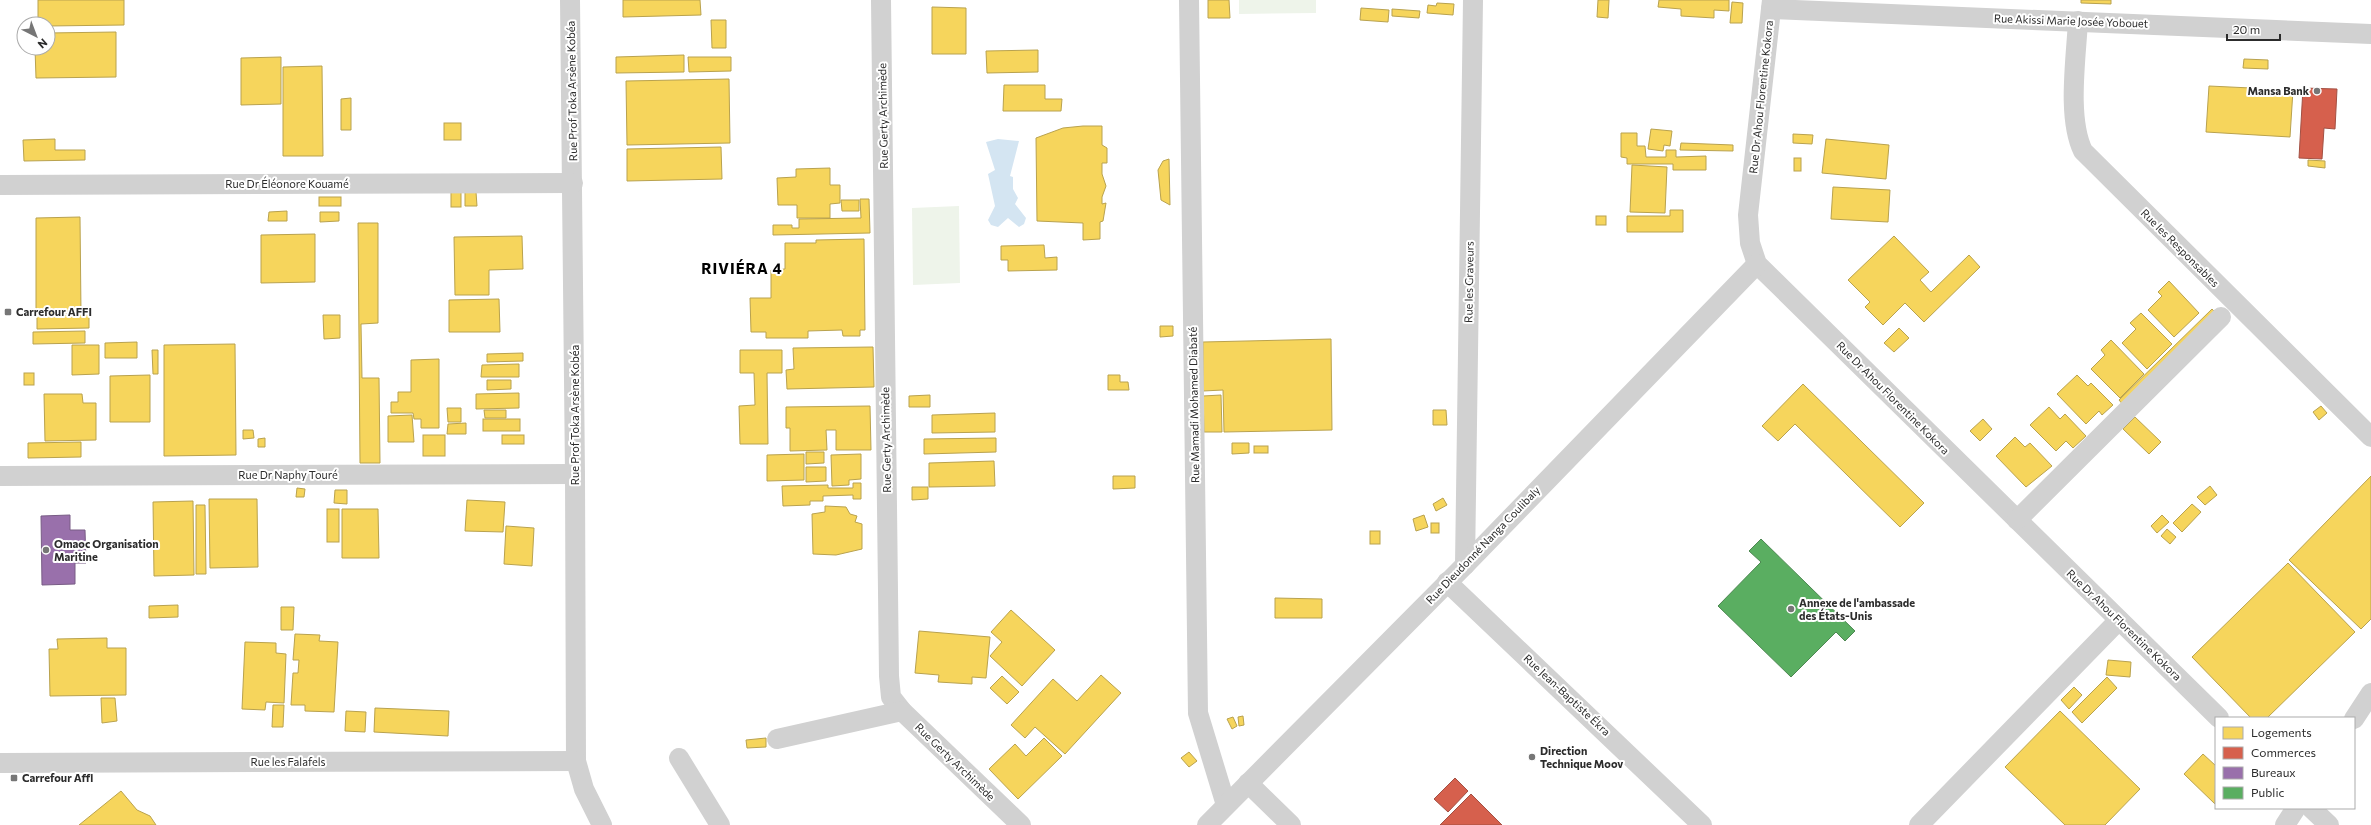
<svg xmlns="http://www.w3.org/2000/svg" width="2371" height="825" font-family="Commissioner,sans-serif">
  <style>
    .green { fill: #eef4ea }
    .water { fill: #d4e5f2 }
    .homes { fill: #f6d55c; stroke: #b9a24e }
    .shops { fill: #d6604d; stroke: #a35043 }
    .offices { fill: #9970ab; stroke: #785c85 }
    .public { fill: #5aae61; stroke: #4c8751 }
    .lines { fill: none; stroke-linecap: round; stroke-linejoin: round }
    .minor { stroke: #d1d1d1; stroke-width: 20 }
    .poi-dot { fill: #767676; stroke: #fff; stroke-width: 1.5 }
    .labels { text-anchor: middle; stroke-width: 4; stroke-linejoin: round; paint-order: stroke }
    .street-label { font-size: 11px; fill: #2c2c2c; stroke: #fff }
    .poi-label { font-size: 11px; font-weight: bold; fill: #2c2c2c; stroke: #fff; text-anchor: start }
    .district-label { font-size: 15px; font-weight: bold; letter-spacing: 1px; fill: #000; stroke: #fff }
  </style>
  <rect width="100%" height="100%" fill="#fff"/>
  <g class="green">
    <path d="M1239,0H1316V13L1239,14Z"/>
    <path d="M959,206L960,283L913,285L912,208Z"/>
  </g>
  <path class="water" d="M998,139L1019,141L1010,176L1013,177V189L1018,198L1015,204L1026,218L1024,224L1019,227L1008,218L998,227L991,225L988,220L995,206L988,174L995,170L986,142Z"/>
  <g class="homes">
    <path d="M38,0H124V25L48,26V24H38Z"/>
    <path d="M623,0H700L701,15L623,17Z"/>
    <path d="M1208,0H1229L1230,18H1208Z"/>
    <path d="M1598,0H1609L1608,18L1597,17Z"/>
    <path d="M1659,0H1729V11L1714,10V18L1681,16V9L1658,7Z"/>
    <path d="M2081,0H2111V4L2081,3Z"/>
    <path d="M1732,2L1743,3L1742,23H1730Z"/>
    <path d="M1437,3L1454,4L1453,15L1427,13L1428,5L1436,6Z"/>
    <path d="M932,7L966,8V54H932Z"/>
    <path d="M1361,8L1389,10L1388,22L1360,20Z"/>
    <path d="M1392,9L1420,11L1419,18L1392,16Z"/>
    <path d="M711,20H726V48H712Z"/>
    <path d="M116,32V77L36,78L35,48H48V33Z"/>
    <path d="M1038,50V72L987,73L986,51Z"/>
    <path d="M684,55V72L616,73V57Z"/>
    <path d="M281,57V104L241,105V58Z"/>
    <path d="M688,57H731V71L689,72Z"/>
    <path d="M2244,59L2268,60V69L2243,68Z"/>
    <path d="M322,66L323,156H283V67Z"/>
    <path d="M729,79L730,143L627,145L626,81Z"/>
    <path d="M1004,85H1045V99H1062L1061,111H1003Z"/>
    <path d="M2209,86L2293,90L2290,137L2206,132Z"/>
    <path d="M351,98V130H341V99Z"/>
    <rect x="444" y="123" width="17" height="17"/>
    <path d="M1083,126H1102V145L1107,148V163H1102V174L1106,186L1102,197V204L1106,203L1103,221L1100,222V239L1083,240V223L1037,221L1036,138L1063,128Z"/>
    <path d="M1651,129L1672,131L1670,146L1664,145L1663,151L1648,149Z"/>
    <path d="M1621,133H1637V146H1645L1646,157H1666V150H1676V157L1706,156V170H1673V164H1627V158L1621,157Z"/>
    <path d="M1793,134L1813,135L1812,144L1793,143Z"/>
    <path d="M55,139V150H85V160L24,161L23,140Z"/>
    <path d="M1826,139L1889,145L1886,179L1822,173Z"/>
    <path d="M1681,143L1733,145V151L1680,150Z"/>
    <path d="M721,147L722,179L627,181V149Z"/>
    <rect x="1794" y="158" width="7" height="13"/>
    <path d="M1169,159L1170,205L1161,200L1158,170L1163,161Z"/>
    <path d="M2308,160L2325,161V168L2308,166Z"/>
    <path d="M1632,165L1667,167L1665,213L1630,212Z"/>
    <path d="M830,168V185H840V203L830,204V218H797V205H778L777,178L796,177V169Z"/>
    <path d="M1833,187L1890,190L1888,222L1831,219Z"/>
    <rect x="451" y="192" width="10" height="15"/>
    <path d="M465,192H476L477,206H465Z"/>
    <rect x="319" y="197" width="22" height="9"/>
    <path d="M860,199H869L870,233L773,235V225H792V228H799V219L861,218Z"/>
    <path d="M841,200H859V211H842Z"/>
    <path d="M1670,210H1683V232H1627V216H1670Z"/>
    <path d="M287,211V221H268L269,212Z"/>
    <path d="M320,212H339V221L320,222Z"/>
    <rect x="1596" y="216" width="10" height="9"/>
    <path d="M80,217L81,313L36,314V218Z"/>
    <path d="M358,223H378V323L361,324L362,378H379L380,463H360Z"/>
    <path d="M315,234V282L261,283V235Z"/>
    <path d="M522,236L523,269L489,270V295H455L454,237Z"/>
    <path d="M1894,236L1929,272L1920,280L1931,292L1969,255L1980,267L1924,322L1905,303L1883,325L1865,307L1870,302L1848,280Z"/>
    <path d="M864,239L865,330H860V336H843L842,330L808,331V338H766V332H751L750,298H771V270L785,269V243H816V240Z"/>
    <path d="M1044,245L1045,258L1057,257V270L1008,271V260H1001V246Z"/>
    <path d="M2169,281L2199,313L2174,337L2148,310L2162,296L2158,292Z"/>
    <path d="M499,299L500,332H449V300Z"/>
    <path d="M2212,309L2217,314L2124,406L2119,400Z"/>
    <path d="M2141,313L2172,344L2147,369L2122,343L2136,329L2130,323Z"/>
    <path d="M89,315V328L37,329V316Z"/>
    <path d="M323,315H340V338L324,339Z"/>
    <path d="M1160,326H1173V336L1160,337Z"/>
    <path d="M1899,328L1909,338L1894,352L1884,343Z"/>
    <path d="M85,331V343L33,344V332Z"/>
    <path d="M1331,339L1332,430L1224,432L1223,390L1203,391V342Z"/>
    <path d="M2111,340L2144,374L2120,398L2091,369L2105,355L2101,350Z"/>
    <path d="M137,342V358H105V343Z"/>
    <path d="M235,344L236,455L164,456V345Z"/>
    <path d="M72,345H99V374L72,375Z"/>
    <path d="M873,347L874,387L787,389L786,370L794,369L793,348Z"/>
    <path d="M152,350H158V374H153Z"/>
    <path d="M740,350H782V373H767L768,444H740L739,406L755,405L754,373H740Z"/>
    <path d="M523,353V361L487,362V354Z"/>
    <path d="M439,359V428H421V419H414L413,413H391V402H398V392H411V360Z"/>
    <path d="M519,364V377H481L482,365Z"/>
    <rect x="24" y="373" width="10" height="12"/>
    <path d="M150,375V422H110V376Z"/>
    <path d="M1108,375H1120V382H1128L1129,390H1108Z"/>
    <path d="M2077,375L2088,386L2091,383L2113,405L2102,415L2099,411L2086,424L2057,394Z"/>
    <path d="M487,380H511V389L487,390Z"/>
    <path d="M1803,384L1924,503L1900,527L1795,424L1778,441L1762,426Z"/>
    <path d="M519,393V408L476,409V394Z"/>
    <path d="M44,394H82L83,403H96V440L45,441Z"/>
    <path d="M930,395V407H909V396Z"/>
    <path d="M1221,395L1222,432H1204L1203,396Z"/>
    <path d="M870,406L871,450H836V430H826L827,450L790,451V428H786V407Z"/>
    <path d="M2321,406L2327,413L2319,420L2313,412Z"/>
    <path d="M2049,407L2060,419L2065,414L2086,436L2073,448L2066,441L2056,451L2030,425Z"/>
    <path d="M447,408H461V422H448Z"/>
    <path d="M484,410H506V418H485Z"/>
    <path d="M1433,410H1446L1447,425H1433Z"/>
    <path d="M995,413V432L932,433V415Z"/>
    <path d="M412,415L414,442H388V416Z"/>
    <path d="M2135,417L2161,442L2149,454L2123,429Z"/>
    <rect x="483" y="419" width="37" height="12"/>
    <path d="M1983,419L1992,429L1980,441L1970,431Z"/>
    <path d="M466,423V434H447L448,424Z"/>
    <path d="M243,430H253L254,438L243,439Z"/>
    <rect x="423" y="435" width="22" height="21"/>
    <rect x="502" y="435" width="22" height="9"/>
    <path d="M2015,437L2025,447L2030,443L2052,466L2026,487L1996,456Z"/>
    <path d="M265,438V447H258V439Z"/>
    <path d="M996,438V452L924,454V439Z"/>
    <path d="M81,442V457L28,458V443Z"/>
    <path d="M1232,443H1249V453L1232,454Z"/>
    <rect x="1254" y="446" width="14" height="7"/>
    <path d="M806,452H824V463L806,464Z"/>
    <path d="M804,454V480L767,481V455Z"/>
    <path d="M861,454V479L849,480V485L832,486L831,455Z"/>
    <path d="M994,461L995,486L929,487V463Z"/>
    <path d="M806,467H826V481L806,482Z"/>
    <path d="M1113,476H1135V488L1113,489Z"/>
    <path d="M2371,476V619L2361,629L2289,560Z"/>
    <path d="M853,483H861V499H853V495L823,496V501H810V505L783,506L782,486L828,485V488H853Z"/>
    <path d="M2210,486L2217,495L2205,505L2197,497Z"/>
    <path d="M912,487H928V499L912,500Z"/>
    <path d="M297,488L305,489L304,497H296Z"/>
    <path d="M335,490H347V504L334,503Z"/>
    <path d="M1443,498L1447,505L1436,511L1433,504Z"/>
    <path d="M209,499H257L258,567L210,568Z"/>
    <path d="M467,500L505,502L503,532L465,531Z"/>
    <path d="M193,501L194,575L154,576L153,502Z"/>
    <path d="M2192,504L2201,512L2182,532L2173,523Z"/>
    <path d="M196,505H205L206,574H196Z"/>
    <path d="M825,506L846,507L850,514L857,516L855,522L862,524V549L836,555L813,554L812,514L825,512Z"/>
    <rect x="327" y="509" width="12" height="33"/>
    <path d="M342,509H378L379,558H342Z"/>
    <path d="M1424,515L1428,527L1416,531L1413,519Z"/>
    <path d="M2162,515L2169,522L2157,533L2151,526Z"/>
    <rect x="1431" y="523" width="8" height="10"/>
    <path d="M506,526L534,528L532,566L504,564Z"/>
    <path d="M2167,529L2176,537L2170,544L2161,536Z"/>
    <rect x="1370" y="531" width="10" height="13"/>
    <path d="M2288,563L2355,632L2267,718H2251L2192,657Z"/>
    <path d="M1275,598L1322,599V618H1275Z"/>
    <path d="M178,605V617L149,618V606Z"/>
    <path d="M281,607H294L293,630H281Z"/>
    <path d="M1011,610L1055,650L1022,686L990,656L1002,642L991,632Z"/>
    <path d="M919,631L990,637L986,678L972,677V684L938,682L939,675L915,673Z"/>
    <path d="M295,634L320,635L319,641L338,642L334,712L305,711V705H291L293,673H298L299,660H293Z"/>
    <path d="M107,638V648H126V695L50,696L49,649H58L57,639Z"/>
    <path d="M245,642L276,643V653L286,654L284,703L266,702L265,710L242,709Z"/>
    <path d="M2108,660L2131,662L2130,677L2106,675Z"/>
    <path d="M1101,675L1121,693L1065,754L1035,727L1025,738L1011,725L1053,679L1077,701Z"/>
    <path d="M1002,676L1019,692L1007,704L990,688Z"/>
    <path d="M2107,677L2117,688L2082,723L2072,712Z"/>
    <path d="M2074,687L2082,695L2069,709L2061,700Z"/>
    <path d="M101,698H115L117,721L102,723Z"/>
    <path d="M273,705H284L283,727H272Z"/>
    <path d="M375,708L449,711L448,736L374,732Z"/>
    <path d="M346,711L366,712L365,732L345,731Z"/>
    <path d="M2060,711L2140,789L2105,825H2065L2005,767Z"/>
    <path d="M1243,716L1244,725L1239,726L1238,717Z"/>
    <path d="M1233,717L1237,726L1232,729L1227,719Z"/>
    <path d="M766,738V747L747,748L746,740Z"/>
    <path d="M1044,738L1062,756L1018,799L989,769L1015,744L1026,756Z"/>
    <path d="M1189,752L1197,761L1189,767L1181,758Z"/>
    <path d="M2203,754L2216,766L2215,804L2184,774Z"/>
    <path d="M121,791L137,810L150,816L156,825H79Z"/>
  </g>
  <g class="shops">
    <path d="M2303,88L2337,89L2335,129L2324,128L2322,159L2299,158Z"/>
    <path d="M1455,778L1468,791L1448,812L1434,799Z"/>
    <path d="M1471,794L1502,825H1440Z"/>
  </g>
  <path class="offices" d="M70,515V530H85L86,563H75V584L42,585L41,516Z"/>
  <path class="public" d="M1761,539L1855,631L1845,641L1836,632L1791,677L1718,606L1761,562L1749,551Z"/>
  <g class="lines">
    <g class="minor">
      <path d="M570,0L575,474L576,761L584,789L602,825"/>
      <path d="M881,0L889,676L891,697L902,711L1021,825"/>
      <path d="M1189,0L1198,713L1226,805"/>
      <path d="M1772,0L1748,215L1750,243L1757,264L2219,718"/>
      <path d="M1771,9L2371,34"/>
      <path d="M2078,21C2076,59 2067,118 2083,151L2371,437"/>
      <path d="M0,185L573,183"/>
      <path d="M0,476L575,474"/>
      <path d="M2017,520L2221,317"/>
      <path d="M1465,565L1473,0"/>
      <path d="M1447,582L1702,825"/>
      <path d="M2354,719L2371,693"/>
      <path d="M777,739L902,711"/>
      <path d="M679,758L720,825"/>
      <path d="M0,763L576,761"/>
      <path d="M1248,783L1291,825"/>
      <path d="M2311,808L2329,825"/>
      <path d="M1207,825L1465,565L1757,264"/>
      <path d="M1919,825L2119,620"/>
      <path d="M2285,825L2296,808"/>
    </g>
  </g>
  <g class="poi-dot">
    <circle cx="2317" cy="91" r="4"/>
    <rect x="4" y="308" width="8" height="8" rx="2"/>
    <circle cx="46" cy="550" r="4"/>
    <circle cx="1791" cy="609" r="4"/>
    <circle cx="1532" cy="757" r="4"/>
    <rect x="10" y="774" width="8" height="8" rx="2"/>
  </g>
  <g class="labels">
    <g class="street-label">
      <text transform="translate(2071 21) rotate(2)" y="4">Rue Akissi Marie Josée Yobouet</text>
      <text transform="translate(572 91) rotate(-91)" y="4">Rue Prof Toka Arsène Kobéa</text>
      <text transform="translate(1761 97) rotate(-84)" y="4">Rue Dr Ahou Florentine Kokora</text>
      <text transform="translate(883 116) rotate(-91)" y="4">Rue Gerty Archimède</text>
      <text x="287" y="188">Rue Dr Éléonore Kouamé</text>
      <text transform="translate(2180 248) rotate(45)" y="4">Rue les Responsables</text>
      <text transform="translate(1469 282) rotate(-89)" y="4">Rue les Graveurs</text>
      <text transform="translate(1893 398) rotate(45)" y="4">Rue Dr Ahou Florentine Kokora</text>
      <text transform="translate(1194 405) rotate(-91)" y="4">Rue Mamadi Mohamed Diabaté</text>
      <text transform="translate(575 415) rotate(-90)" y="4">Rue Prof Toka Arsène Kobéa</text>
      <text transform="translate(886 440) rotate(-91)" y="4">Rue Gerty Archimède</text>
      <text x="288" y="479">Rue Dr Naphy Touré</text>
      <text transform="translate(1483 545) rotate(-46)" y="4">Rue Dieudonné Nanga Coulibaly</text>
      <text transform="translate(2124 625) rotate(44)" y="4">Rue Dr Ahou Florentine Kokora</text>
      <text transform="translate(1567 695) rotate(43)" y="4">Rue Jean-Baptiste Ékra</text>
      <text x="288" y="766">Rue les Falafels</text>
      <text transform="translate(955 762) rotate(44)" y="4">Rue Gerty Archimède</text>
    </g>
    <g class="poi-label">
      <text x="2309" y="95" text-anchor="end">Mansa Bank</text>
      <text x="16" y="316">Carrefour AFFI</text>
      <text x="54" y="548">Omaoc Organisation<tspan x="54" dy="13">Maritine</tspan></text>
      <text x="1799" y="607">Annexe de l'ambassade<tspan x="1799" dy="13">des États-Unis</tspan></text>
      <text x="1540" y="755">Direction<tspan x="1540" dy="13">Technique Moov</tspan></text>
      <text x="22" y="782">Carrefour Affi</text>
    </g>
    <g class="district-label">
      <text x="742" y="274">RIVIÉRA 4</text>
    </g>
  </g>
  <rect x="2215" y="717" width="140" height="92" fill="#ffffff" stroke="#ababab"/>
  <rect x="2223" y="727" width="20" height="12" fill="#f6d55c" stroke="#ababab"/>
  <text x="2251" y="737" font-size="12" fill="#2c2c2c">Logements</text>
  <rect x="2223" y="747" width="20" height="12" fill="#d6604d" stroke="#ababab"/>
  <text x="2251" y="757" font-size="12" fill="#2c2c2c">Commerces</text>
  <rect x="2223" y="767" width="20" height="12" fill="#9970ab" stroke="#ababab"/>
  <text x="2251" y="777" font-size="12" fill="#2c2c2c">Bureaux</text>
  <rect x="2223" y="787" width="20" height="12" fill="#5aae61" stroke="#ababab"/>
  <text x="2251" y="797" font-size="12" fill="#2c2c2c">Public</text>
  <g transform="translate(36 36) rotate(138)"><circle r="19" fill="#ffffff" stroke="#ababab"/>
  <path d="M0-3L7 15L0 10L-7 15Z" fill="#767676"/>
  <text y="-6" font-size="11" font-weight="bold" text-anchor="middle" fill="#2c2c2c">N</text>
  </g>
  <path d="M2227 34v6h53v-6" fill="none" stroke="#2c2c2c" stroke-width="2"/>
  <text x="2233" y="34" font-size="12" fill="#2c2c2c" stroke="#ffffff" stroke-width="3" paint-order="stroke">20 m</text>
</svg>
